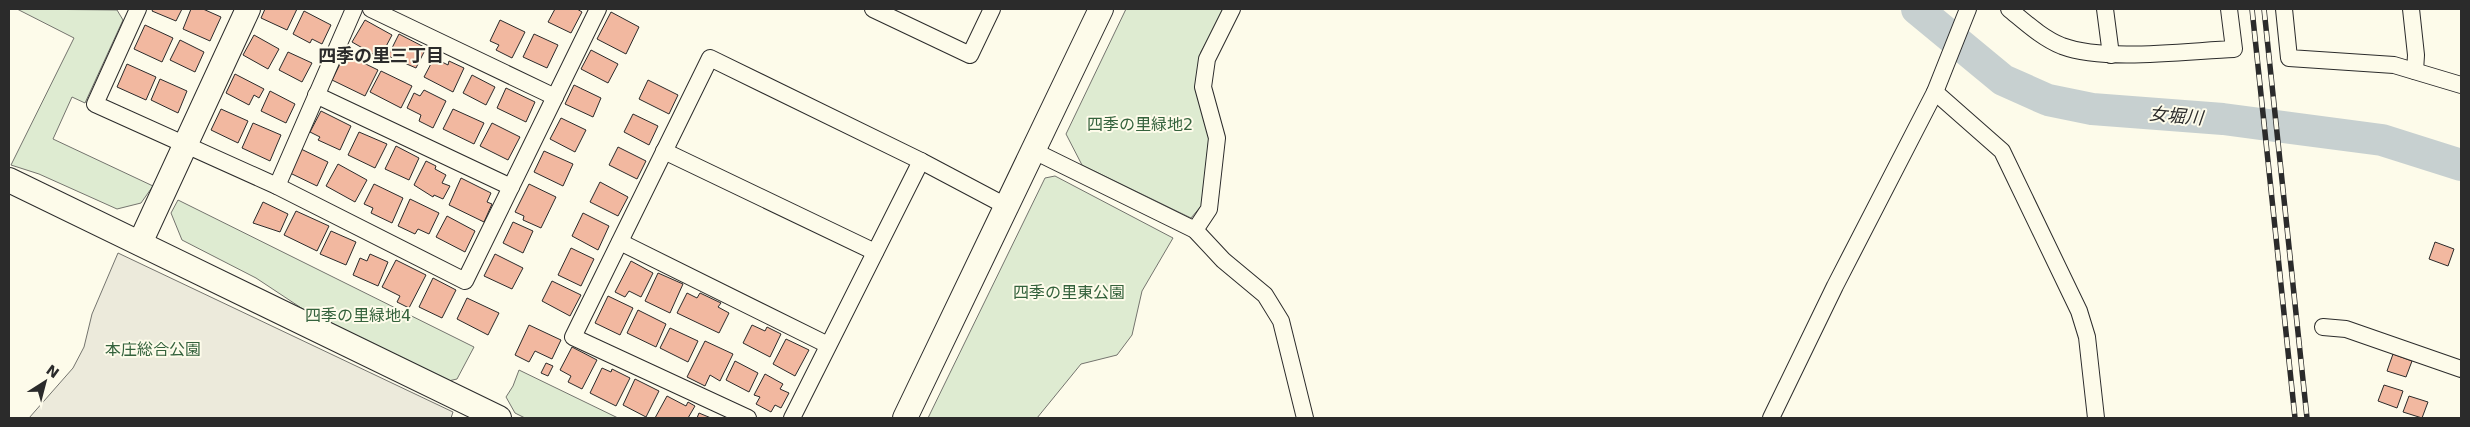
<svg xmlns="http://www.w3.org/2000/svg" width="2470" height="427" font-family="'DejaVu Sans','Noto Sans JP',sans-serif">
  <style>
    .green { fill: #deebd1; stroke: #74746e }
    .parking { fill: #eceadb; stroke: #74746e }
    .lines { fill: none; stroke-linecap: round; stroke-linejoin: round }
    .river { stroke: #c7d0d0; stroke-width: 32 }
    .building { fill: #f2b8a0; stroke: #2b2b2b }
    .street-casing { stroke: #2b2b2b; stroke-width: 18 }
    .secondary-casing { stroke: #2b2b2b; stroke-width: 26 }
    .street { stroke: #fdfbea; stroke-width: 16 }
    .secondary { stroke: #fdfbea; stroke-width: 24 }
    .rail-casing { stroke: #2b2b2b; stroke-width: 5.5 }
    .rail { stroke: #fdfbea; stroke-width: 4; stroke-dasharray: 11; stroke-linecap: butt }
    .labels { text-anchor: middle; stroke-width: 4; stroke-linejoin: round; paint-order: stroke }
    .park-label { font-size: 16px; fill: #34623c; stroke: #fdfbea }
    .neighbourhood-label { font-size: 18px; font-weight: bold; fill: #2b2b2b; stroke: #fdfbea }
    .water-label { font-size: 18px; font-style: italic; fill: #2b2b2b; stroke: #fdfbea }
  </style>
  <rect width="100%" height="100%" fill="#fdfbea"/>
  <g class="green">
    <path d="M17,9L117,10L123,20L85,103L72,97L53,139L153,186L141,203L117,209L39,174L11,165L74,38Z"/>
    <path d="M1126,9H1225L1201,52L1197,93L1209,138L1202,205L1191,218L1082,165L1066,134Z"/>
    <path d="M1055,176L1173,238L1142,291L1132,335L1117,355L1081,364L1037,418H928L1045,178Z"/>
    <path d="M178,200L474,347L457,379L444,382L330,327L256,278L182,240L171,213Z"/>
    <path d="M519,370L618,418H525L515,413L506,397L513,386Z"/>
  </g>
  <path class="parking" d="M118,253L453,412L451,418H29L73,368L84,347L92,314Z"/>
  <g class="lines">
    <path class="river" d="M1917,9L2003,80L2048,100L2092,109L2223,119L2382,140L2461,165"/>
  </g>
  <g class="building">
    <path d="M153,9H182L176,21L152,11Z"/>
    <path d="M191,9H203L221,17L210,41L183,29Z"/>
    <path d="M265,9H297L287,30L261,18Z"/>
    <path d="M555,9H577L582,12L571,33L548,22Z"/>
    <path d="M304,11L331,25L322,44L312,39L310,43L293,34Z"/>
    <path d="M611,12L639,27L626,54L597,39Z"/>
    <path d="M365,20L392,35L380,58L352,42Z"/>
    <path d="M500,20L525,32L512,58L496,50L499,45L490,41Z"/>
    <path d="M145,25L173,38L162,62L134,49Z"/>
    <path d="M399,34L426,48L416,68L388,56Z"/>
    <path d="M534,34L558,45L547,68L523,57Z"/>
    <path d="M254,35L279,49L268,69L243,55Z"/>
    <path d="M180,40L204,52L195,72L170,60Z"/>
    <path d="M591,50L618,64L608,83L581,69Z"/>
    <path d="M288,52L312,63L302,82L279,70Z"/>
    <path d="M345,54L378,70L365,96L332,80Z"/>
    <path d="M434,58L448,65L449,61L464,68L453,92L424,77Z"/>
    <path d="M127,64L156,77L146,100L117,87Z"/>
    <path d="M381,71L412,86L401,108L370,92Z"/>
    <path d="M235,74L264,89L259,98L254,95L249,105L226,93Z"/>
    <path d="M472,75L495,87L486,105L463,93Z"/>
    <path d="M160,79L187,91L178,113L151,100Z"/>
    <path d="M648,80L678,95L669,114L639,99Z"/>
    <path d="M574,85L601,98L593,117L565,104Z"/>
    <path d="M506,88L535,102L526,122L497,108Z"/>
    <path d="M424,90L446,101L433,128L419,121L421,115L407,108L414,93L420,96Z"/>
    <path d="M270,91L295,104L286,123L261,111Z"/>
    <path d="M221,109L248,121L238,143L211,130Z"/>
    <path d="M453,109L484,123L474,144L443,129Z"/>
    <path d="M321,111L351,126L340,150L318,140L320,137L310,132Z"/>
    <path d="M633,114L658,126L649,145L624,132Z"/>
    <path d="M561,118L586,130L575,152L550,139Z"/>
    <path d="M253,123L281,135L270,161L242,148Z"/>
    <path d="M492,123L520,137L508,160L480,146Z"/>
    <path d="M359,132L387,144L375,168L348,155Z"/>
    <path d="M396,146L419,158L409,180L385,169Z"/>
    <path d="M618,147L646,161L637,179L609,165Z"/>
    <path d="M301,149L328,162L317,186L290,173Z"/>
    <path d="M544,151L573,164L563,186L534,172Z"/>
    <path d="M426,161L436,166L435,169L446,175L442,183L450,186L443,199L434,195L433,197L414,185Z"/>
    <path d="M338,164L367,180L355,202L326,186Z"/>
    <path d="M461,178L491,193L487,202L492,204L484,222L449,205Z"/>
    <path d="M600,182L628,197L618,216L590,202Z"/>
    <path d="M374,184L403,198L392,223L371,213L373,208L364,204Z"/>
    <path d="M529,184L556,197L541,228L523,220L524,216L515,212Z"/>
    <path d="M410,199L439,213L429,234L418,229L415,234L398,226Z"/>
    <path d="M263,202L288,214L280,232L253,223Z"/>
    <path d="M296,211L329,226L317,251L284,235Z"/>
    <path d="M583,213L609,226L598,250L572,236Z"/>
    <path d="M447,216L475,231L465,252L436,237Z"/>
    <path d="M513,222L533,231L523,253L503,243Z"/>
    <path d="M331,231L356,242L346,265L320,254Z"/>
    <path d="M2435,242L2454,249L2448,266L2429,259Z"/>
    <path d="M571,248L594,259L581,286L558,275Z"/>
    <path d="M370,254L388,262L378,286L353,275L360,258L367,261Z"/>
    <path d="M495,254L523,268L512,289L484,276Z"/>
    <path d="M396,260L426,275L409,308L397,302L400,296L382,287Z"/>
    <path d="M631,261L653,273L641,297L629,291L625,297L615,292Z"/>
    <path d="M658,273L683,284L670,313L645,301Z"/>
    <path d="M433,278L456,290L442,318L419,307Z"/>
    <path d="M552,281L581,295L570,316L542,301Z"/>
    <path d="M687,293L697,298L700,293L721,303L718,307L729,313L719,333L677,313Z"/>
    <path d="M608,296L633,308L620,335L595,323Z"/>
    <path d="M467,298L499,313L488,335L457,319Z"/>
    <path d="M638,310L666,324L656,347L627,333Z"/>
    <path d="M529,325L561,340L552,359L535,351L529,362L515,355Z"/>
    <path d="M752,325L765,331L767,327L781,334L770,357L743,343Z"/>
    <path d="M670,328L698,341L688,362L660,348Z"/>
    <path d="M786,339L809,350L795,376L773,364Z"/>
    <path d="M705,341L733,354L720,381L710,375L705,386L687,377Z"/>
    <path d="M572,347L597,360L582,389L568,382L571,376L560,370Z"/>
    <path d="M2393,354L2412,361L2406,377L2387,371Z"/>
    <path d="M735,361L758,373L749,392L726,380Z"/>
    <path d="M546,363L553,366L548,376L541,373Z"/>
    <path d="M602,368L611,372L612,369L630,378L616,406L590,393Z"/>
    <path d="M765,374L783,384L780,389L789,393L781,408L775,405L771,412L756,404L760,397L754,395Z"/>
    <path d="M635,379L659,391L646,417L623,405Z"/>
    <path d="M2384,385L2403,391L2397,408L2378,401Z"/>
    <path d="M667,396L686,406L688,402L695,406L688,418H655Z"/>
    <path d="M2409,396L2428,402L2422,418L2403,412Z"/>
    <path d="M699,413L711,418H697Z"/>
  </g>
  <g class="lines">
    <defs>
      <g id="street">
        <path d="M138,9L95,104L277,186L465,281L598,9"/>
        <path d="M371,9L555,97"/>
        <path d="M873,9L970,55L992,9"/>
        <path d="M2009,9C2025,22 2042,38 2062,46C2105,62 2187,51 2234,49L2229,9"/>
        <path d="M2105,9L2111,55"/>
        <path d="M2284,9L2289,58L2394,65L2461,85"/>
        <path d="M2411,9L2416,55L2415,71"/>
        <path d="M1935,92L2002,151L2079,311L2087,337L2096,418"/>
        <path d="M316,95L511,187"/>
        <path d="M664,151L875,252"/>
        <path d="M1034,151L1195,230L1223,260L1265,295L1281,321L1305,418"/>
        <path d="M277,186L354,9"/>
        <path d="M1195,230L1209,209L1217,138L1203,87L1207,59L1232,9"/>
        <path d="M620,242L828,345"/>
        <path d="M2323,327L2346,329L2461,369"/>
        <path d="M748,418L573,337L710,58L921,161L1006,206"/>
        <path d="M792,418L921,161"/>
        <path d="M1771,418L1835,286L1935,92L1968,9"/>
      </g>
      <g id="secondary">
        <path d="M9,180L499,418"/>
        <path d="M140,243L248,9"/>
        <path d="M905,418L1101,9"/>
      </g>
    </defs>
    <use href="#street" class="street-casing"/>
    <use href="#secondary" class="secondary-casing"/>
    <use href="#street" class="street"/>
    <use href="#secondary" class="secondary"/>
    <defs>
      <g id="rail">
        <path d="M2252,9L2295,418"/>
        <path d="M2264,9L2307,418"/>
      </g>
    </defs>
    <use href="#rail" class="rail-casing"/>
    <use href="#rail" class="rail"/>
  </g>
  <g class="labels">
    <g class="park-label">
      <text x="1140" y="130">四季の里緑地2</text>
      <text x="1069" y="298">四季の里東公園</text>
      <text x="358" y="321">四季の里緑地4</text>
      <text x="153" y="355">本庄総合公園</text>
    </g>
    <g class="neighbourhood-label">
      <text x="381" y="62">四季の里三丁目</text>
    </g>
    <g class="water-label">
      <text transform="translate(2176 116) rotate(5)" y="6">女堀川</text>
    </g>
  </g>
  <rect width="2470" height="427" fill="none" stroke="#2b2b2b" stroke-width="20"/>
  <g transform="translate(45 382) rotate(36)" stroke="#fdfbea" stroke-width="4" paint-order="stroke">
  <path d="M0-4L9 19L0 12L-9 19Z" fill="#2b2b2b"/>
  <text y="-8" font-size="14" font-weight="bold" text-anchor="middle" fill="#2b2b2b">N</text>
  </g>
</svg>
